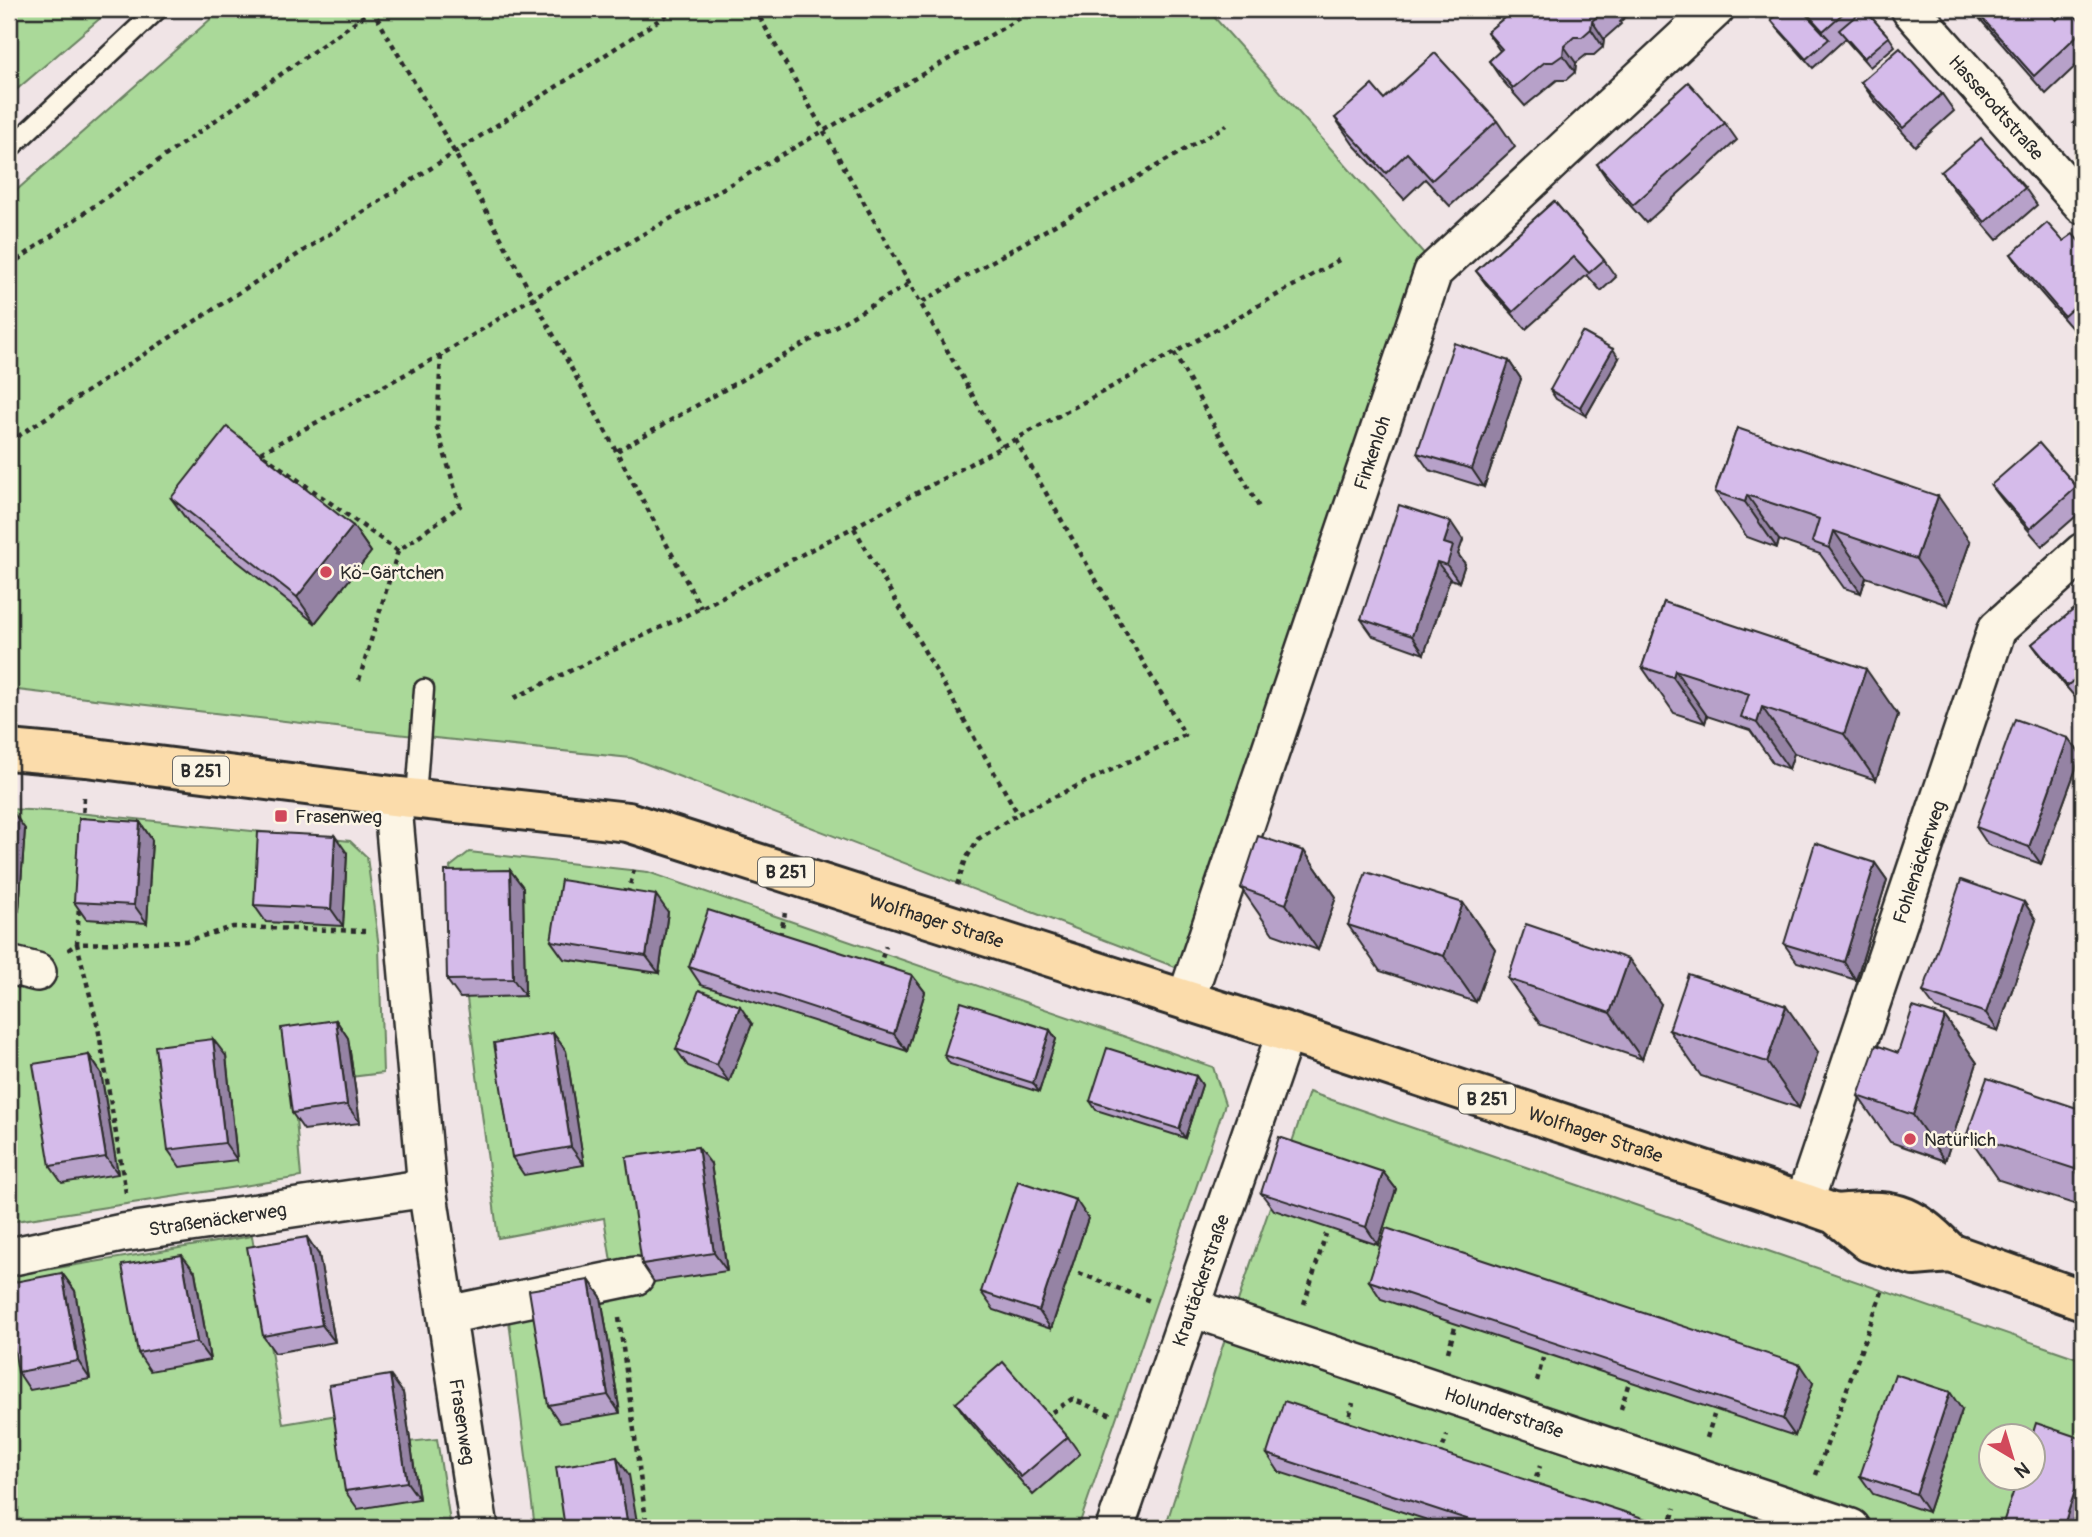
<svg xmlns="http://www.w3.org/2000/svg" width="2092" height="1537" font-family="Pangolin,sans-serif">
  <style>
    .green { fill: #aad999; stroke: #6a8262; stroke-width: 2; fill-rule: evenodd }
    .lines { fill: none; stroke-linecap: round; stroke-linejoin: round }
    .lane-casing { stroke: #2b2b2b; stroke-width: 23 }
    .street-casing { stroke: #2b2b2b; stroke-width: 42 }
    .primary-casing { stroke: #2b2b2b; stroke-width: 44 }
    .path { stroke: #2b2b2b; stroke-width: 4.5; stroke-dasharray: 5 5; stroke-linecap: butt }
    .lane { stroke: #fcf5e5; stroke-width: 18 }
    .street { stroke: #fcf5e5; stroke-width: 37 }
    .primary { stroke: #fbdcab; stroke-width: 38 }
    .wall { fill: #b7a1c9; stroke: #2b2b2b; stroke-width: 2 }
    .shaded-wall { fill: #9583a4; stroke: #2b2b2b; stroke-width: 2 }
    .building { fill: #d5bbea; stroke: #2b2b2b; stroke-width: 2 }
    .poi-dot { fill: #d1495b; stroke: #fcf5e5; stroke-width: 2.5 }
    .labels { text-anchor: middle; stroke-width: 5; stroke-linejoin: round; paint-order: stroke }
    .shield { fill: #fcf5e5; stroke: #6a6863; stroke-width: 2 }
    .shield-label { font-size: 18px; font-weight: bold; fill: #2b2b2b }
    .street-label { font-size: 19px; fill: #2b2b2b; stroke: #fcf5e5 }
    .poi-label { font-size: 19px; fill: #2b2b2b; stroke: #fcf5e5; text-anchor: start }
  </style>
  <rect width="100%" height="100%" fill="#f0e4e6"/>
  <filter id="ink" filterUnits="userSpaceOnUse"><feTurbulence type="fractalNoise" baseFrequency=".0143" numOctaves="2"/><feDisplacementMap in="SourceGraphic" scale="14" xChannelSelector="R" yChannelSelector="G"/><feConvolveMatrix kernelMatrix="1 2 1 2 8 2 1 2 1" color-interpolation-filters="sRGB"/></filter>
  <g filter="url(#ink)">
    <g class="green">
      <path d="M9,9H111L9,96Z"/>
      <path d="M222,9H1207L1428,258L1188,972L631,758L396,734L9,689V197Z"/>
      <path d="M9,809L68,812L350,841L367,857L379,947L383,1073L293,1084L301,1177L9,1222Z"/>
      <path d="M469,852L648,872L1213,1067L1225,1104L1078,1528H535L508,1313L614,1280L604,1218L498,1238L450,867Z"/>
      <path d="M1309,1092L2083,1360V1528H1165L1220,1354ZM1990,1436H2032V1478H1990Z"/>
      <path d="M252,1236L283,1424L374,1409L379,1445L437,1439L451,1528H9V1276Z"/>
    </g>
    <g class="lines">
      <defs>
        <g id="lane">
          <path d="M9,149L158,9"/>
          <path d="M416,798L424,689"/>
        </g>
        <g id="street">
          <path id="s1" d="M1910,9L2083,205"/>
          <path id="s2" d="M392,796L427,1188L479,1528"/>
          <path d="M9,965L37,972"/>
          <path id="s3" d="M1186,1000L1433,272L1715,9"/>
          <path id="s4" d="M1804,1203L1997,629L2083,552"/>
          <path id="s5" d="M9,1257L122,1233L427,1188"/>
          <path id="s6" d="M1192,1308L1851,1528"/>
          <path d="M447,1315L635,1276"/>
          <path id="s7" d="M1115,1528L1286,1032"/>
        </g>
        <g id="primary">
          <path id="s8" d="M9,750L86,757L392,796L628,822L1286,1032L1804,1203L1835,1214L1869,1242L1914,1256L1950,1253L2083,1300"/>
          <path d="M1835,1214C1894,1209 1907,1209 1950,1253"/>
        </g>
      </defs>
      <use href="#lane" class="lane-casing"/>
      <use href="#street" class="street-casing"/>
      <use href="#primary" class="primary-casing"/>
      <g class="path">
        <path d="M372,9L455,153L701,608"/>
        <path d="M755,9L1001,446"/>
        <path d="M9,266L372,10"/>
        <path d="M922,302L1227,125"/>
        <path d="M1174,353L1260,509"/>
        <path d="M9,442L676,9"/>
        <path d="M617,451L911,283"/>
        <path d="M854,528L1018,814L1185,735L1015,439"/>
        <path d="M398,551L260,453L441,355L532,298L1036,9"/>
        <path d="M359,680L398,551L460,506L437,428L441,355"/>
        <path d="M514,698L701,608L854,527L1174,353L1339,260"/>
        <path d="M83,822L84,796"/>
        <path d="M957,885L966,859L978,839L1018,814"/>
        <path d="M628,894L635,865"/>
        <path d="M780,936L785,913"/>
        <path d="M68,950L77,944L79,904"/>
        <path d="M879,967L886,946"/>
        <path d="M126,1193L98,1027L77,944L186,941L233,927L365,931"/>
        <path d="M1079,1273L1153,1302"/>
        <path d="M1304,1304L1326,1234"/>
        <path d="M619,1318L647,1528"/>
        <path d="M9,1348L18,1346"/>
        <path d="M1448,1352L1455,1327"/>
        <path d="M1537,1381L1543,1358"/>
        <path d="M1621,1409L1628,1385"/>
        <path d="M1052,1412L1072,1399L1114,1416"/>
        <path d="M1347,1425L1353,1403"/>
        <path d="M1707,1438L1714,1415"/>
        <path d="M1440,1456L1447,1435"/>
        <path d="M1816,1475L1883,1289"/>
        <path d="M1533,1487L1540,1466"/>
        <path d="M1669,1528L1675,1508"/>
      </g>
      <use href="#lane" class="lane"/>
      <use href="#street" class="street"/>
      <use href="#primary" class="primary"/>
    </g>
    <g class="wall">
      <path d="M1515,9H1632L1633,10L1620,22L1621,24L1604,39L1603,47L1594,55H1586L1576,63L1575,72L1566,80H1557L1525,106L1501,79L1489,61L1500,51L1487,32Z"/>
      <path d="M1784,9H1867L1872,16L1871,17L1889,37L1895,46L1870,67L1845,39L1813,68L1778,29L1771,20Z"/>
      <path d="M1972,9H2046L2056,20L2083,25V59L2046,94L1979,18Z"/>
      <path d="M1861,82L1942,94L1954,111L1915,146L1874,100Z"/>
      <path d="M1384,99L1497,121L1515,147L1450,206L1425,179L1404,199L1353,144L1335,118Z"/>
      <path d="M1725,123L1737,140L1646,223L1609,182L1597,164Z"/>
      <path d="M1941,172L2025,188L2037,205L1997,240L1954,190Z"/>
      <path d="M1554,201L1604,260L1616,277L1601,291L1587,275L1526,329L1489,288L1476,271Z"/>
      <path d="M2063,241L2083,246V327L2076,333L2023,272L2011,254Z"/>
      <path d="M1619,358L1586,416L1556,399L1550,390Z"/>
      <path d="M1509,361L1521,379L1484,487L1429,470L1417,453Z"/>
      <path d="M1737,428L1970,542L1948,605L1866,577L1861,593L1844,588L1820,554L1779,540L1777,548L1747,537L1715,492Z"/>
      <path d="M1991,485L2077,487L2083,496V510L2042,546L2004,502Z"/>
      <path d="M171,498L353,526L371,552L315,623L189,523Z"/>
      <path d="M1463,540L1458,554L1465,564L1459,582L1450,579L1424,654L1373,636L1361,619Z"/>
      <path d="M1664,602L1898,715L1876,780L1794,753L1789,769L1773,763L1750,730L1707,716L1705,723L1674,713L1642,667Z"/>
      <path d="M2083,602V700L2080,703L2045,662L2032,644Z"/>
      <path d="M2068,738L2081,755L2041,864L1988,845L1976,827Z"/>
      <path d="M9,811L25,829L19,910H9Z"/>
      <path d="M140,822L152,840L147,923L86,919L74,902Z"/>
      <path d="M1304,851L1336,897L1318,950L1273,934L1241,888Z"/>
      <path d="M347,853L343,926L266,922L254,905Z"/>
      <path d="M1875,863L1887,880L1856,980L1797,962L1784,944Z"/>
      <path d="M510,870L523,887L525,996L460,998L447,980Z"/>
      <path d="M2024,902L2036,920L1998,1031L1936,1009L1923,992Z"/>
      <path d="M1463,903L1495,949L1476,1002L1380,971L1348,925Z"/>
      <path d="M668,912L659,973L564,959L551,941Z"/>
      <path d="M689,967L912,975L925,992L907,1051L701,985Z"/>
      <path d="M1508,979L1661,1004L1642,1059L1541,1025Z"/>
      <path d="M1945,1017L1977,1063L1945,1161L1890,1142L1858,1096L1898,1053Z"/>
      <path d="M336,1020L348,1038L360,1123L304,1130L292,1113Z"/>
      <path d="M752,1024L729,1082L688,1066L676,1049Z"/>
      <path d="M1050,1030L1056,1039L1039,1092L950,1064L944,1055Z"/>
      <path d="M1669,1030L1818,1052L1799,1108L1701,1076Z"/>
      <path d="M553,1033L566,1051L584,1165L524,1175L512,1157Z"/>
      <path d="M89,1055L101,1073L118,1174L62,1183L50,1166Z"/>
      <path d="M226,1056L237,1160L180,1167L168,1150Z"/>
      <path d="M1196,1076L1202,1085L1185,1138L1096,1110L1090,1101Z"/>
      <path d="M2083,1110V1207L1999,1180L1967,1134Z"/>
      <path d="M711,1164L727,1271L654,1282L642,1264Z"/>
      <path d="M1383,1172L1396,1189L1378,1245L1274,1210L1261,1193Z"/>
      <path d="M1088,1218L1051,1329L994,1310L981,1292Z"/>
      <path d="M319,1255L335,1342L275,1353L263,1336Z"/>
      <path d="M195,1272L210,1360L150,1371L138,1353Z"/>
      <path d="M62,1273L75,1291L90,1379L30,1390L18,1372Z"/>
      <path d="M589,1280L601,1297L620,1413L560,1423L548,1405Z"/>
      <path d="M1369,1281L1813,1383L1795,1436L1381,1299Z"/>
      <path d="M403,1393L419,1499L358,1509L345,1491Z"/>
      <path d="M956,1403L1068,1437L1080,1454L1033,1495L968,1420Z"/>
      <path d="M1962,1410L1928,1512L1873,1494L1860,1476Z"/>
      <path d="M1267,1454L1655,1528H1452L1279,1472Z"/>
    </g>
    <g class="shaded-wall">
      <path d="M1592,21L1604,39L1603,47L1591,29Z"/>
      <path d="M1564,46L1576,63L1575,72L1563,55Z"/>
      <path d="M1613,349L1619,358L1586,416L1580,407Z"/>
      <path d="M1509,361L1521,379L1484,487L1472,469Z"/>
      <path d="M1747,495L1779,540L1777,548L1745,502Z"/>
      <path d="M1938,496L1970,542L1948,605L1916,559Z"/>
      <path d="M1451,522L1463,540L1458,554L1465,564L1459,582L1447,565L1444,543Z"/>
      <path d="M353,526L371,552L315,623L297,597Z"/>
      <path d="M1834,531L1866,577L1861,593L1829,548Z"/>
      <path d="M1437,562L1450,579L1424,654L1412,636Z"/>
      <path d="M1866,669L1898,715L1876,780L1844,734Z"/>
      <path d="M1675,670L1707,716L1705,723L1673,677Z"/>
      <path d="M1762,707L1794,753L1789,769L1757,723Z"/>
      <path d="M2068,738L2081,755L2041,864L2029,847Z"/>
      <path d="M13,812L25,829L19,910L9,896V865Z"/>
      <path d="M140,822L152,840L147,923L134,905Z"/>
      <path d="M335,836L347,853L343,926L331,909Z"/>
      <path d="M1304,851L1336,897L1318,950L1286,904Z"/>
      <path d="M1875,863L1887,880L1856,980L1844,962Z"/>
      <path d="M510,870L523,887L525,996L513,979Z"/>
      <path d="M656,895L668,912L659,973L646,956Z"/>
      <path d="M2024,902L2036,920L1998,1031L1986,1013Z"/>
      <path d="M1463,903L1495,949L1476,1002L1444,956Z"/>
      <path d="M1629,959L1661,1004L1642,1059L1610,1013Z"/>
      <path d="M912,975L925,992L907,1051L894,1034Z"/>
      <path d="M740,1006L752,1024L729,1082L717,1065Z"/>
      <path d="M1786,1006L1818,1052L1799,1108L1767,1062Z"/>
      <path d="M1945,1017L1977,1063L1945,1161L1913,1115Z"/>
      <path d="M336,1020L348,1038L360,1123L347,1105Z"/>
      <path d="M1050,1030L1056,1039L1039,1092L1033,1083Z"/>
      <path d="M553,1033L566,1051L584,1165L571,1147Z"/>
      <path d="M213,1039L226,1056L237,1160L225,1143Z"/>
      <path d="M89,1055L101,1073L118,1174L106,1157Z"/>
      <path d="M1196,1076L1202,1085L1185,1138L1179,1129Z"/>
      <path d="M2083,1144V1182L2075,1169Z"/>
      <path d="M698,1147L711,1164L727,1271L714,1253Z"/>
      <path d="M1383,1172L1396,1189L1378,1245L1366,1227Z"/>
      <path d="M1076,1200L1088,1218L1051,1329L1039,1311Z"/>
      <path d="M307,1237L319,1255L335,1342L322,1325Z"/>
      <path d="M182,1255L195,1272L210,1360L197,1342Z"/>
      <path d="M62,1273L75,1291L90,1379L78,1361Z"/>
      <path d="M589,1280L601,1297L620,1413L608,1395Z"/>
      <path d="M1801,1365L1813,1383L1795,1436L1783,1419Z"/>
      <path d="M390,1375L403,1393L419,1499L407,1482Z"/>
      <path d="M1950,1392L1962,1410L1928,1512L1916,1494Z"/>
      <path d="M617,1457L629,1475L638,1528H628Z"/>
      <path d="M2083,1466V1521L2081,1528H2063Z"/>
      <path d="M1649,1520L1655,1528H1647Z"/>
    </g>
    <g class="building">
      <path d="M1515,9H1606L1592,21L1591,29L1582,37H1574L1564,46L1563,55L1553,62H1545L1513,88L1489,61L1502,49L1487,32Z"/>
      <path d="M1784,9H1801L1829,39L1806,59L1771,20Z"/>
      <path d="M1803,9H1848L1823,31Z"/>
      <path d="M1864,9L1889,37L1864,58L1839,30Z"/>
      <path d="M1974,9H2046L2056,20L2069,9L2083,25V30L2034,76Z"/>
      <path d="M1900,48L1942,94L1903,128L1861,82Z"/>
      <path d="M1435,53L1497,121L1432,180L1407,153L1386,173L1335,118L1372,85L1384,99Z"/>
      <path d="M1688,82L1725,123L1633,205L1597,164Z"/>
      <path d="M2083,114V135L2073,123Z"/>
      <path d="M1981,138L2025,188L1985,222L1941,172Z"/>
      <path d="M1554,201L1604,260L1589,273L1574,257L1513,312L1476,271Z"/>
      <path d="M2047,223L2063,241L2073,234L2083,246V299L2064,316L2011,254Z"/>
      <path d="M1582,332L1613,349L1580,407L1550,390Z"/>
      <path d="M1454,343L1509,361L1472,469L1417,453Z"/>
      <path d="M227,427L353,526L297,597L171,498Z"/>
      <path d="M1737,428L1938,496L1916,559L1834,531L1829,548L1812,542L1819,519L1747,495L1745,502L1715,492Z"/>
      <path d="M2039,443L2077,487L2030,529L1991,485Z"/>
      <path d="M1399,505L1451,522L1444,543L1453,546L1447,565L1437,562L1412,636L1361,619Z"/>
      <path d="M1664,602L1866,669L1844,734L1762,707L1757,723L1741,717L1749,694L1675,670L1673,677L1642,667Z"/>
      <path d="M2083,602V672L2067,686L2032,644Z"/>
      <path d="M2015,719L2068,738L2029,847L1976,827Z"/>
      <path d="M9,811L13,812L9,865Z"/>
      <path d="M79,818L140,822L134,905L74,902Z"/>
      <path d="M258,832L335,836L331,909L254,905Z"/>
      <path d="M1258,836L1304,851L1286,904L1241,888Z"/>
      <path d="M1815,843L1875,863L1844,962L1784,944Z"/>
      <path d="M510,870L513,979L447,980L445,871Z"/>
      <path d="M1366,872L1463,903L1444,956L1348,925Z"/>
      <path d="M561,880L656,895L646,956L551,941Z"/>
      <path d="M1961,880L2024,902L1986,1013L1923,992Z"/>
      <path d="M708,910L912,975L894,1034L689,967Z"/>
      <path d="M1526,924L1629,959L1610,1013L1508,979Z"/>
      <path d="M1688,974L1786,1006L1767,1062L1669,1030Z"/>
      <path d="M699,990L740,1006L717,1065L676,1049Z"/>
      <path d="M961,1002L1050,1030L1033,1083L944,1055Z"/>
      <path d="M1913,1007L1945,1017L1913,1115L1858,1096L1876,1045L1898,1053Z"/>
      <path d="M336,1020L347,1105L292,1113L281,1028Z"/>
      <path d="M553,1033L571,1147L512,1157L494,1043Z"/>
      <path d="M213,1039L225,1143L168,1150L155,1046Z"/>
      <path d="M1107,1048L1196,1076L1179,1129L1090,1101Z"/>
      <path d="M89,1055L106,1157L50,1166L33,1064Z"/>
      <path d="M1987,1078L2083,1110V1144L2075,1169L1967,1134Z"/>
      <path d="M1279,1137L1383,1172L1366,1227L1261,1193Z"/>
      <path d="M698,1147L714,1253L642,1264L626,1157Z"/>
      <path d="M1018,1181L1076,1200L1039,1311L981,1292Z"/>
      <path d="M1386,1228L1801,1365L1783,1419L1369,1281Z"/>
      <path d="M307,1237L322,1325L263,1336L247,1247Z"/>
      <path d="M182,1255L197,1342L138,1353L122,1265Z"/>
      <path d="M62,1273L78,1361L18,1372L9,1318V1283Z"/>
      <path d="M589,1280L608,1395L548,1405L529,1290Z"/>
      <path d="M1003,1362L1068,1437L1021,1477L956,1403Z"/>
      <path d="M1895,1374L1950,1392L1916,1494L1860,1476Z"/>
      <path d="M390,1375L407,1482L345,1491L329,1385Z"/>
      <path d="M1284,1401L1649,1520L1647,1528H1494L1267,1454Z"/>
      <path d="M2036,1423L2083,1439V1466L2063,1528H2011L2002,1526L2018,1478H2033L2032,1436Z"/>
      <path d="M617,1457L628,1528H565L556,1467Z"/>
      <path d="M952,1521L958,1528H944Z"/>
      <path d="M1174,1521L1181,1528H1165Z"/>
    </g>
  </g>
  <g class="poi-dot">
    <circle cx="326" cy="572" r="7"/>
    <rect x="274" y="809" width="14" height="14" rx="3.5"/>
    <circle cx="1910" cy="1139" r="7"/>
  </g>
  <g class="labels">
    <g class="shield">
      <rect x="173" y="756.5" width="56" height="29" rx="5"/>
      <rect x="758" y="857.5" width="56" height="29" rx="5"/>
      <rect x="1459" y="1084.5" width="56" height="29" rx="5"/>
    </g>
    <g class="shield-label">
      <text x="201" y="777">B 251</text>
      <text x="786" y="878">B 251</text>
      <text x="1487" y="1105">B 251</text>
    </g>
    <g class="street-label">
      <text dy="7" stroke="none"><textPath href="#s1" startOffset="131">Hasserodtstraße</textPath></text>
      <text dy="7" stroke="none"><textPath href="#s3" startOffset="578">Finkenloh</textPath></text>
      <text dy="7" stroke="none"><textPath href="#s4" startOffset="360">Fohlenäckerweg</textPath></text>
      <text dy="7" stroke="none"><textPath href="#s8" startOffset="947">Wolfhager Straße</textPath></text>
      <text dy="7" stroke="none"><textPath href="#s8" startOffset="1640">Wolfhager Straße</textPath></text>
      <text dy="7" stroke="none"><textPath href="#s5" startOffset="212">Straßenäckerweg</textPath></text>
      <text dy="7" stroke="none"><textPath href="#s7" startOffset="262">Krautäckerstraße</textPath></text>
      <text dy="7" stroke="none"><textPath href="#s6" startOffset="329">Holunderstraße</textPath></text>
      <text dy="7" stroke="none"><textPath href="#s2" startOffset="630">Frasenweg</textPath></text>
    </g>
    <g class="poi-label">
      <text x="340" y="579">Kö-Gärtchen</text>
      <text x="295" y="823">Frasenweg</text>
      <text x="1924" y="1146">Natürlich</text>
    </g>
  </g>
  <rect width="2092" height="1537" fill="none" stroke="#fcf5e5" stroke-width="35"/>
  <rect x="18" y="18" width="2057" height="1502" fill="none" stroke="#2b2b2b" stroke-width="2.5" filter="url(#ink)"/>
  <g transform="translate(2012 1457) rotate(142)"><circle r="33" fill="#fcf5e5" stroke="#a8a49b" stroke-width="2"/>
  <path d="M0-5L12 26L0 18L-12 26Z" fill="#d1495b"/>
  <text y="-10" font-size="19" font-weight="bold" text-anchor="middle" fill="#2b2b2b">N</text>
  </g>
</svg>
